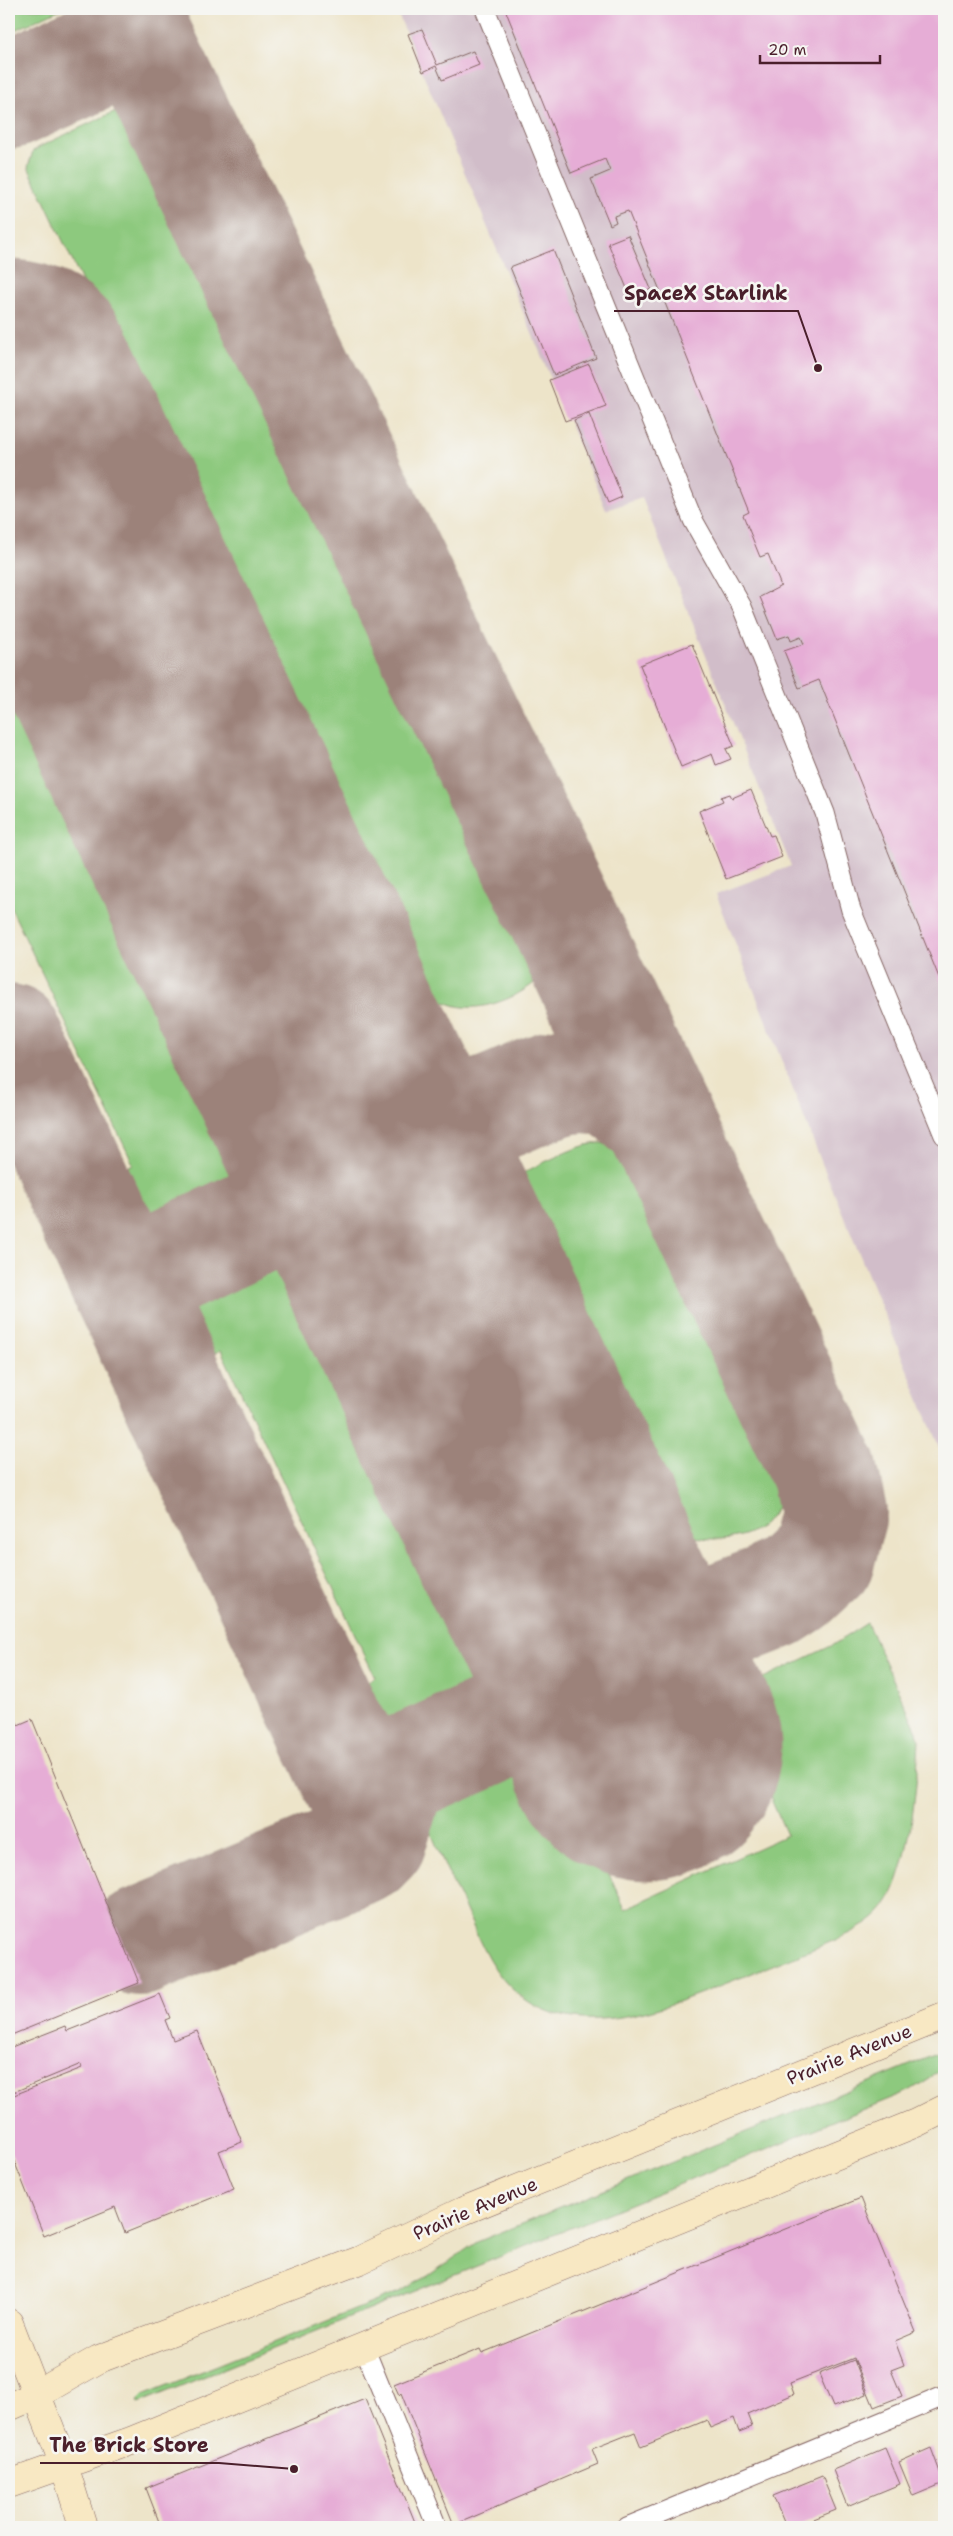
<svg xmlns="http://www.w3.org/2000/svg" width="953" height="2536" font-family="'Shantell Sans',sans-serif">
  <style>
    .industrial { fill: #d1bdc9 }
    .green { fill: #8dc97e; stroke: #6c7454 }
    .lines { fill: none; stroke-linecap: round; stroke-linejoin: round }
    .taxiway { stroke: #9c827a; stroke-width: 108 }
    .runway { stroke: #9c827a; stroke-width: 269 }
    .building { fill: #e6add6 }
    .lane-casing { stroke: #836462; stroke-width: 21 }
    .secondary-casing { stroke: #836462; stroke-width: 29 }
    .lane { stroke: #fff; stroke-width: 19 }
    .secondary { stroke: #f8e8c3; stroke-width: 28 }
    .labels { text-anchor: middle; stroke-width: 5; stroke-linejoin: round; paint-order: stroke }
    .street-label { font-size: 19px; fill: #4a1f2b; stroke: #f6f6f2 }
    .leader { fill: none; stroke: #4a1f2b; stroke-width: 2 }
    .callout-dot { fill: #4a1f2b; stroke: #f6f6f2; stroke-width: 2 }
    .callout-label { font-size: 20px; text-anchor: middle; font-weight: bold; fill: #4a1f2b; stroke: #f6f6f2; stroke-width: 5; stroke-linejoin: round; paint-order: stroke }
  </style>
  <rect width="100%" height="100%" fill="#f6f6f2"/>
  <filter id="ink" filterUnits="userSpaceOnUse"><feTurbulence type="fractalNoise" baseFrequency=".02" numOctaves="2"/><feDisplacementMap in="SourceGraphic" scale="10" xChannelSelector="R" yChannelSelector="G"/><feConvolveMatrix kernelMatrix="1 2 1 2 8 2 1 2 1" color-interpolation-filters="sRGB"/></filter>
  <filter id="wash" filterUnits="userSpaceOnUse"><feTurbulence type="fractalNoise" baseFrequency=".0096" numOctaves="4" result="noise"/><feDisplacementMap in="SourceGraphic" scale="20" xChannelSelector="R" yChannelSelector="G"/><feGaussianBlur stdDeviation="1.12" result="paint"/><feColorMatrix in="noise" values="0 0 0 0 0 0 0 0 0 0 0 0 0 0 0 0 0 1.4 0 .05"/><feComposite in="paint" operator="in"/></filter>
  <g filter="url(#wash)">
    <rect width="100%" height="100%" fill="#ede4c9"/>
    <path class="industrial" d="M396,9H944V1459L823,1166L716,894L791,866L642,498L606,510Z"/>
    <g class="green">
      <path d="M9,9H61L9,33Z"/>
      <path d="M123,110L136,117L144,128L537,959L539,970L534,983C513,1000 476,1014 450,1004C432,998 419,981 406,967L28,167L33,151L41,146L116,111Z"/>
      <path d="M9,661L236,1140L261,1131C264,1140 266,1151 263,1161C255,1181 235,1190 216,1198C204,1203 191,1213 178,1215C148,1221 128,1195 121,1170L133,1164L9,904Z"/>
      <path d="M601,1143C622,1148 630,1160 641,1178L782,1477C785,1543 711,1551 665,1526C645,1515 634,1500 623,1482L648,1471L526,1219L506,1227C484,1189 518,1175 547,1161C565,1153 581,1144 601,1143Z"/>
      <path d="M289,1251C306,1256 317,1263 325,1278L307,1287L477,1651L500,1641C504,1649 509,1657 507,1666C504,1678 495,1691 486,1698C480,1703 470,1706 462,1710C440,1721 415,1737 390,1724C374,1717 369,1700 361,1685L375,1677L221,1350L206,1358C199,1344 190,1329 192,1313C196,1281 251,1263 277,1252Z"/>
      <path d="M867,1623L917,1731L919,1740C917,1783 910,1883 879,1913C866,1926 850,1933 833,1941C798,1955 763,1969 727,1983C659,2010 572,2047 510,1987C488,1965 477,1935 465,1908C453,1884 442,1860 432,1835C429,1816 431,1801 445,1787C472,1775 526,1740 552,1763C560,1769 563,1777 568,1785L625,1909L787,1835L725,1696L831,1646Z"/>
      <path d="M944,2051V2069L909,2091L144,2401L138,2403L137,2401L143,2395L399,2292L428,2276L477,2242Z"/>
    </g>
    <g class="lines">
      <g class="taxiway">
        <path d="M125,9L583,961L824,1471L833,1513L821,1558L794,1583L774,1596L705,1623H659L617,1609L586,1585L552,1544C573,1617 602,1665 524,1716L403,1769C360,1774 352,1761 331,1727"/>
        <path d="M9,95L104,52C124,46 134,50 150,62"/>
        <path d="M9,1038L367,1805L371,1826L363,1849"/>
        <path d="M97,1225C115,1253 126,1270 163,1265L292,1204L316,1184L333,1149L335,1107L322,1059C350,1084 370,1101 407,1113C414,1115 422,1119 429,1119C449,1120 473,1116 492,1109C533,1094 573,1065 618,1087C633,1095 646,1110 659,1121"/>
        <path d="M140,1942L363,1849L373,1839L390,1782"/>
      </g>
      <path class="runway" d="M9,394L647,1746"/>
    </g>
    <g id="blocks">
      <g class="building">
        <path d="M505,9H944V990L819,680L799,688L784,651L804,644L801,637L791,641L789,635L777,639L760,597L781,586L768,554L760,557L743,515L749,512L628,211L614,216L616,222L610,225L591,179L610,171L605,159L571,173Z"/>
        <path d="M422,29L437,65L473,51L479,65L442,80L436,66L423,72L408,34Z"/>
        <path d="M628,235L651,289L631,298L608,243Z"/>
        <path d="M553,250L596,358L554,375L510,267Z"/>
        <path d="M589,364L606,406L565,421L549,380Z"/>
        <path d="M589,414L622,497L608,503L574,420Z"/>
        <path d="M692,644L734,746L726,749L731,759L716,765L712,754L681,767L640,665Z"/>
        <path d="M751,790L770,836L774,835L782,857L726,879L699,811L723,801L721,797L730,794L732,798Z"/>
        <path d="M9,1702L18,1725L32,1719L139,1983L9,2036Z"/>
        <path d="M160,1994L170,2018L165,2020L173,2040L197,2031L242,2142L219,2151L234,2189L125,2233L115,2207L44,2236L9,2148V2097L82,2068L81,2064L9,2094V2048L65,2026L67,2031Z"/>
        <path d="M861,2198L916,2332L895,2341L904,2365L891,2370L902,2396L874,2407L854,2358L790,2383L794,2394L747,2414L752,2427L739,2432L734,2418L710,2428L707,2420L641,2447L635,2432L592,2449L598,2464L454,2525L401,2393L399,2395L394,2384L480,2349L482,2353Z"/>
        <path d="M854,2360L867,2394L833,2407L819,2374Z"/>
        <path d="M365,2399L417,2527H161L146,2488Z"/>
        <path d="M885,2448L900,2484L847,2506L833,2470Z"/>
        <path d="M931,2448L944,2483L913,2496L899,2462Z"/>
        <path d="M822,2476L836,2510L794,2527H786L773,2496Z"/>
      </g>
    </g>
  </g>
  <g filter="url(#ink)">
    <use href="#blocks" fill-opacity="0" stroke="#836462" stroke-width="1"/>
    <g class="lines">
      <defs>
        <g id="lane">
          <path d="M485,9L693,520L742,607L825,813L851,910L944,1135"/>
          <path d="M364,2347L437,2527"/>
          <path d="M627,2527L944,2396"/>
        </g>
        <g id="secondary">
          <path d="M9,2323L64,2465L83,2527"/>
          <path d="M9,2407L36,2395L99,2359L360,2260L463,2211L944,2016"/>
          <path d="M9,2484L131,2441L916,2123L944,2109"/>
        </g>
      </defs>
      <use href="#lane" class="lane-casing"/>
      <use href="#secondary" class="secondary-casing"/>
      <use href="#lane" class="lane"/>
      <use href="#secondary" class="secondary"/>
    </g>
  </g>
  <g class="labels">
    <g class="street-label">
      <text transform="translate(849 2054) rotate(-22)" y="7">Prairie Avenue</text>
      <text transform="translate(475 2208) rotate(-23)" y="7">Prairie Avenue</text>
    </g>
  </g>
  <path class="leader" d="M818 368L798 311H614M294 2469L219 2463H40"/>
  <g class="callout-dot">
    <circle cx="818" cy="368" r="5"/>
    <circle cx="294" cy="2469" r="5"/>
  </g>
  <g class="callout-label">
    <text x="706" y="300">SpaceX Starlink</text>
    <text x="129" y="2452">The Brick Store</text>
  </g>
  <rect width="953" height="2536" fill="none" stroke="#f6f6f2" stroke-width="30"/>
  <path d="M760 55v8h120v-8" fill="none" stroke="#4a1f2b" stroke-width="2.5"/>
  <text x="768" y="55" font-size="15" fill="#4a1f2b" stroke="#f6f6f2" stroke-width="4" paint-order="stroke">20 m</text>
</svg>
